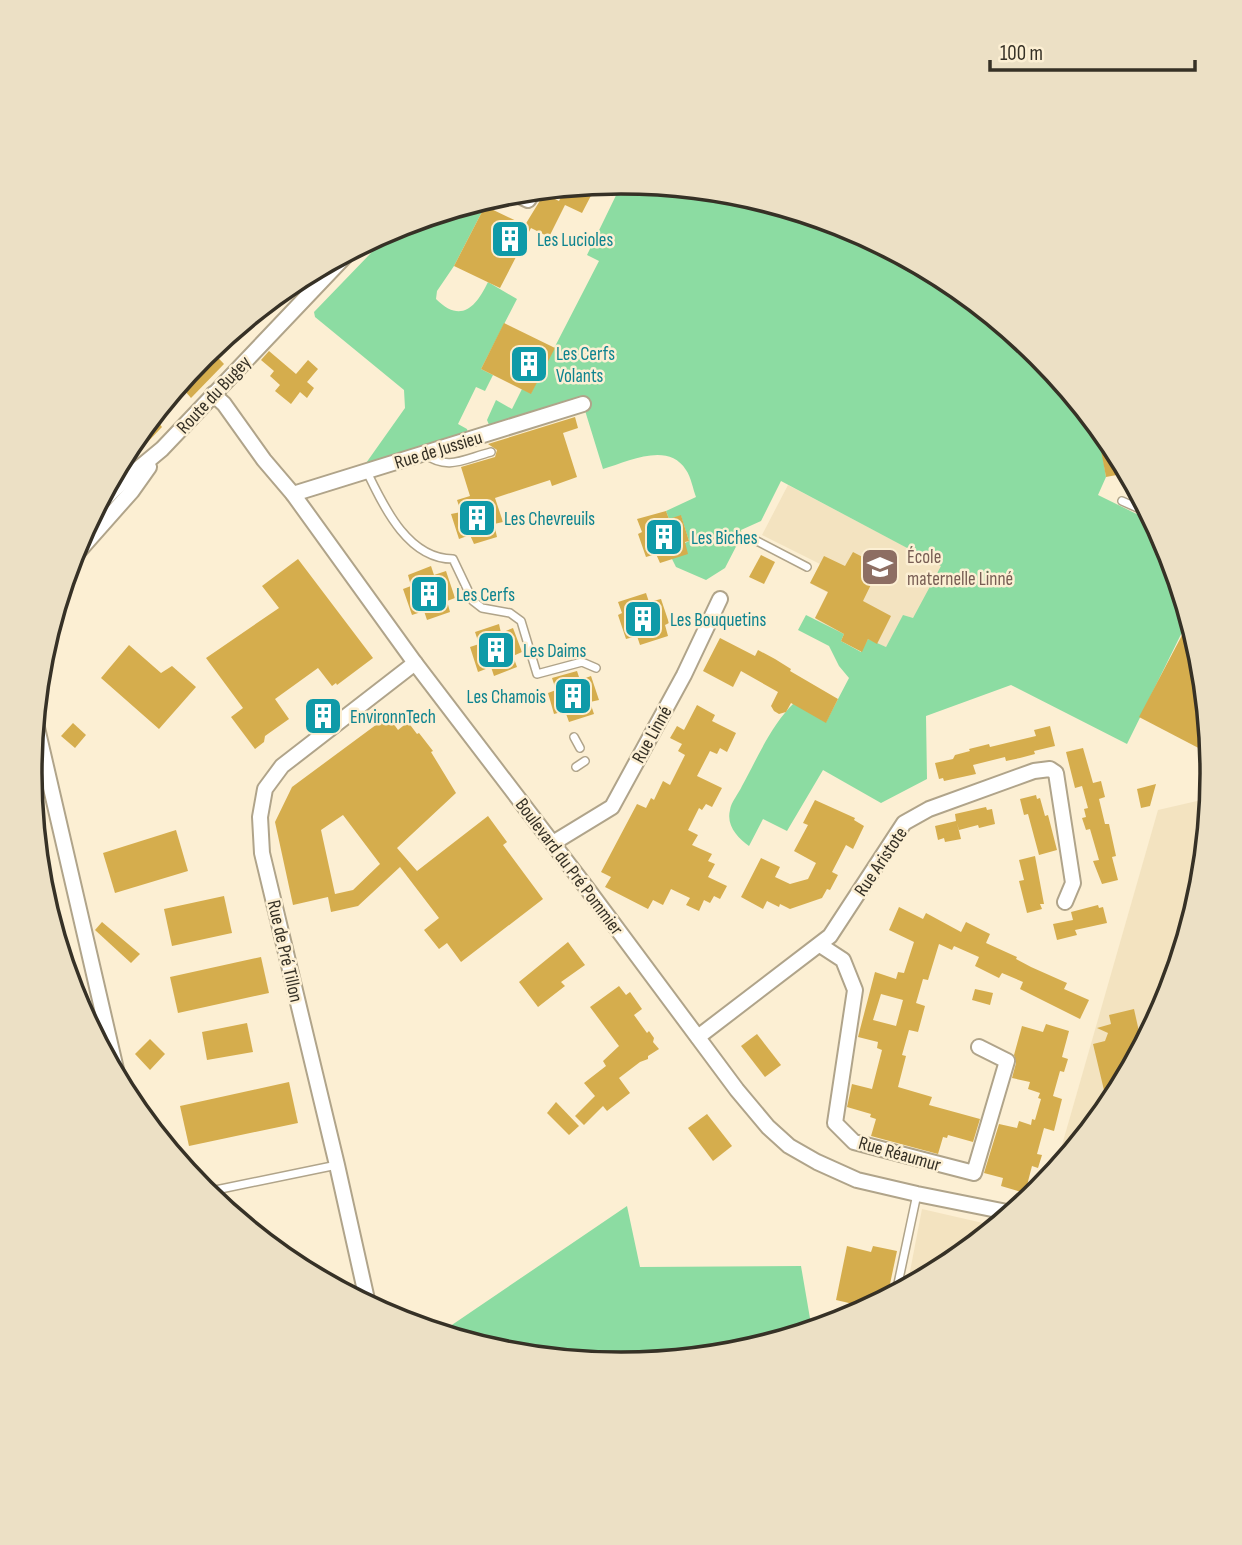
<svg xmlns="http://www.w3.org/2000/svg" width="1242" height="1545" font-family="'Sofia Sans Condensed',sans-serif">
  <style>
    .built { fill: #f3e3c0 }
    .green { fill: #8cdca2 }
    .building { fill: #d5ad4d; fill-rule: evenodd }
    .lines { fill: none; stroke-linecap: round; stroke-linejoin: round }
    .service-casing { stroke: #b0a48a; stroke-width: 10 }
    .minor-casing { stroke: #b0a48a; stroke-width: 18 }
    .service { stroke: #fff; stroke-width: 7 }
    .minor { stroke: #fff; stroke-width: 14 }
    .labels { text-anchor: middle; stroke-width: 5; stroke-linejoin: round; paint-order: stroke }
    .culture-label { font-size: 19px; fill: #0d838f; stroke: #fcefd3; text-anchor: start }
    .street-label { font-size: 19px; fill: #363126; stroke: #fcefd3 }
    .education-label { font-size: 19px; fill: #785e54; stroke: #fcefd3; text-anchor: start }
    .rim { fill: none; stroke: #363126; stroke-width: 3.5 }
  </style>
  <rect width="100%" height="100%" fill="#fcefd3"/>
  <g class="built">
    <path d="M788,485L942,566L913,619L903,616L886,647L877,644L862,652L841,641L844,635L817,620L815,618L830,594L810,583L820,564L762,535Z"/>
    <path d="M1210,798L1201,888L1167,999L1112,1101L1054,1173L1158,810Z"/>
    <path d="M922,1209L996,1226L949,1264L907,1287Z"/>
  </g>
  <g class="green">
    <path d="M623,181L737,193L848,226L950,281L1039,355L1098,426L1106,477L1098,495L1155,523L1167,547L1189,618L1127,744L1011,685L926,716L927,779L881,803L823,770L787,831L763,819L749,846C738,838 726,826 730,810C731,802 739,793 742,786C757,759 771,725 794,703L826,722L849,678L839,666L829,646L798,630L806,615L844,634L841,641L861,652L868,639L886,647L903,615L913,618L941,566L781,481L761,521L741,530L742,535L725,568L706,580L676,567L672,559L685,543L689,541L681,516L669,519L666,511L696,497C693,489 691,477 686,470C668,441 628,462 603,469L583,404L492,432L487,420L496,400L512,409L522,389L531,393L599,261L587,255Z"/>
    <path d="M477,201L485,206L454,266L437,291L436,299C461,324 476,307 488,282L517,299L481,369L493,375L485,391L476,387L458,424L467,429L469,439L359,473L405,408L404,390L315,317L314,312L398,225Z"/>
    <path d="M627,1206L640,1267L801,1266L812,1330L736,1352L621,1364L505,1352L440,1333Z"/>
  </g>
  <g class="building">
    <path d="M597,184L582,213L565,205L549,237L531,228L500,288L454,266L485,206L525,225L544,194L559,201L566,187Z"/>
    <path d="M504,323L555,348L531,394L481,369Z"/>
    <path d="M210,349L224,364L191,398L179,384Z"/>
    <path d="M269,351L296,374L308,360L318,369L307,382L314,388L307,398L300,392L291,404L275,391L280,385L270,376L274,371L261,360Z"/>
    <path d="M153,416L162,427L141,449L133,440Z"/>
    <path d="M575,417L578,428L563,433L577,477L552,486L550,480L495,498L503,522L494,524L497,537L474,544L470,535L459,539L451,514L461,512L457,500L470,496L461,467L495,457L497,450L488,444Z"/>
    <path d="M1096,424L1113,444L1119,457L1122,474L1106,477Z"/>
    <path d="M666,511L669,519L681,515L689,541L685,542L688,554L660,563L656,554L646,557L638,534L642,532L637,519Z"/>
    <path d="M853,552L880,566L863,601L891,616L877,644L868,639L862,652L841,641L844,634L815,618L828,592L810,583L824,556L845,566Z"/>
    <path d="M761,555L775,562L764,584L749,577Z"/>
    <path d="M298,559L373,658L337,685L336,683L332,686L318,668L275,699L289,719L265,736L264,742L255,749L231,717L243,708L206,658L279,608L262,586Z"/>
    <path d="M431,566L434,575L446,571L455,598L447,601L450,612L427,620L424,611L412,615L403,589L411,586L408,575Z"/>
    <path d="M646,593L649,602L661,599L669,623L665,625L668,636L640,645L637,636L626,639L618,615L622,613L618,602Z"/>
    <path d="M1190,620L1201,658L1210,754L1139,717Z"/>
    <path d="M499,624L501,633L513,628L522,652L513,656L517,667L494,676L491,667L478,672L470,647L479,644L475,632Z"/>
    <path d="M720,638L755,656L758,650L775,659L791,669L790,671L838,699L826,723L791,703L786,712L779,714L774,711L771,706L778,692L741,671L733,687L703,671Z"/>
    <path d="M129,645L161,673L172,666L196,687L159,729L101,678Z"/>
    <path d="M577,671L580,680L591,676L599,700L590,702L594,714L569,722L565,711L554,714L548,693L556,690L552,678Z"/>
    <path d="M697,705L715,715L712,721L736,733L727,752L720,748L717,754L710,751L697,776L722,788L712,807L706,804L702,810L699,808L688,830L698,835L692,845L712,854L708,861L715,864L708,877L727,886L720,899L714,896L710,903L704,900L699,911L686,905L690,898L671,889L663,905L653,900L648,909L605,887L611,877L601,872L637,804L646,808L651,798L654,800L663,781L670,785L685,755L678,751L682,744L670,738L677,726L684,730Z"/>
    <path d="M388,716L398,730L408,722L417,734L419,733L433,751L431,752L456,793L397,848L417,871L488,816L507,842L503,845L543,899L461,962L447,943L439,949L424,930L439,918L400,867L358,906L331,912L328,897L293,905L275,822L292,787ZM343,815L380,864L353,890L335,894L321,830Z"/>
    <path d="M73,723L86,735L75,748L61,736Z"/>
    <path d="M1050,726L1055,746L1034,751L1035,754L1020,758L1006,761L1005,757L973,765L976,774L944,781L943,778L939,779L935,763L953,759L955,755L970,751L969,749L989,744L990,747L1036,736L1034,730Z"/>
    <path d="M1083,748L1093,783L1101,781L1105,797L1099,799L1105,824H1109L1116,856L1112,857L1118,880L1102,884L1093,861L1099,860L1090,829L1086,830L1082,818L1086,817L1084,809L1088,808L1082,786L1075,788L1066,752Z"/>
    <path d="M1156,784L1150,806L1141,808L1137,789Z"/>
    <path d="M1036,795L1037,799L1040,798L1045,816L1048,815L1057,850L1039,855L1028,814L1024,815L1020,799Z"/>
    <path d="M815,800L855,818L854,820L864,826L853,849L846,845L832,872L838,875L830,890L827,889L822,898L790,909L780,904L779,907L767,901L763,909L741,897L761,858L780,867L775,877L790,884L808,879L816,863L794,851L808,825L803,823Z"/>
    <path d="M986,807L987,810L992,809L995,824L979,828L978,825L959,830L957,823L961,839L945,842L944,838L938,840L935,826L956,821L955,814Z"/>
    <path d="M176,830L188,871L115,893L103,853Z"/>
    <path d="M1035,856L1044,904H1040L1042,909L1027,913L1019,881L1024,880L1019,860Z"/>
    <path d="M224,896L232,933L172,946L164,909Z"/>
    <path d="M1098,905L1099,908L1103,907L1107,923L1075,930L1077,935L1057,940L1053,924L1073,920L1071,912Z"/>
    <path d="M899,907L923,919L926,913L961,932L966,922L990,934L986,943L1017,957L1016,959L1031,967L1067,983L1064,989L1089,1000L1080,1019L1020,989L1023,982L1002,973L999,978L975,966L979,957L954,946L952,950L939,944L928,980L923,979L916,1003L925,1006L918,1032L909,1030L902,1055L906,1056L898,1087L932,1097L929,1105L980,1119L973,1142L948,1135L947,1138L943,1137L938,1154L871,1136L876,1119L870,1117L871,1114L847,1107L852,1084L872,1089L882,1050L877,1048L878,1042L858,1037L875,972L896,979L898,972L904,973L914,942L889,930ZM881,994L903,1000L896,1026L873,1020Z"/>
    <path d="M102,922L140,954L131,963L95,930Z"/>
    <path d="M568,942L585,965L561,982L565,986L538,1007L519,982Z"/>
    <path d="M261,957L269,993L178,1013L170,977Z"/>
    <path d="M619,986L626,995L630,992L642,1009L634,1015L647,1033L649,1031L654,1038L653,1042L659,1049L648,1056V1059L640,1062L619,1078L630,1093L607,1111L603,1106L584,1125L575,1116L595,1096L584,1083L606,1066L603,1061L619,1046L590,1007Z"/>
    <path d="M975,989L993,993L990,1005L972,1000Z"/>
    <path d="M1134,1009L1142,1045L1108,1107L1093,1044L1105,1041L1108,1033L1097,1028L1111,1024L1109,1015Z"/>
    <path d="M247,1023L253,1052L207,1060L202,1032Z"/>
    <path d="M1046,1024L1069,1031L1062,1057L1068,1059L1064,1072L1060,1071L1053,1096L1062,1099L1054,1131L1044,1128L1037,1154L1042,1155L1038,1168L1032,1166L1025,1193L1001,1186L1003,1178L984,1173L999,1124L1017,1128L1019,1121L1031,1125L1032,1119L1035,1120L1041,1099L1038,1098L1040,1093L1028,1089L1030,1082L1012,1078L1016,1063L1014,1055L1022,1026L1043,1032Z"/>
    <path d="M757,1034L781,1065L765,1077L741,1046Z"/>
    <path d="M150,1039L165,1054L150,1070L135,1054Z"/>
    <path d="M289,1082L298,1123L189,1146L180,1106Z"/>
    <path d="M556,1102L579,1126L569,1135L547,1113Z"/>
    <path d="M707,1114L732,1146L713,1161L688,1128Z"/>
    <path d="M847,1246L871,1252L873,1246L897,1251L887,1298L860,1312L862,1306L836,1300Z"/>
  </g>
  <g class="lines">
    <defs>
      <g id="service">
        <path d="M424,454C448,471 464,459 491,452"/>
        <path d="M367,472C384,507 408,559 453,559L473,601L482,608L510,613L521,621L537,674L582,662L596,668"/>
        <path d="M1122,501L1149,513"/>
        <path d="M755,540L807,567"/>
        <path d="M574,737L580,748"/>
        <path d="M576,767L585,761"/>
        <path d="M206,1192L337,1165"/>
        <path d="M896,1293L917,1194"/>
      </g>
      <g id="minor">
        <path d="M511,192L528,200L535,190"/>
        <path d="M213,394L224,404L264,460L293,494L415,663L589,891L737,1090L768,1127L789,1146L817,1162L857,1180L917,1194L1012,1213"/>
        <path d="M293,494L583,404"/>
        <path d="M95,509L121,483L162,449L352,249"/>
        <path d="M70,561L132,491L149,467"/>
        <path d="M35,719L119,1082"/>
        <path d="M553,843L612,807L684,675L720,599"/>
        <path d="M820,945L843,960L855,990L835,1123L854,1142L974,1173L1007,1061L979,1047"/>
        <path d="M698,1037L830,936L904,823L929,809L1034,771L1050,769L1056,773L1073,883L1065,902"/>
        <path d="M368,1304L337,1165L262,853L260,817L265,789L282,766L415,663"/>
      </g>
    </defs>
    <use href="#service" class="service-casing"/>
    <use href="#minor" class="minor-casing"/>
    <use href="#service" class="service"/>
    <use href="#minor" class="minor"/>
  </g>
  <defs>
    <symbol id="building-square" viewBox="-11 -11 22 22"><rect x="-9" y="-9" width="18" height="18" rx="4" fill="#0f9aa8" stroke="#fcefd3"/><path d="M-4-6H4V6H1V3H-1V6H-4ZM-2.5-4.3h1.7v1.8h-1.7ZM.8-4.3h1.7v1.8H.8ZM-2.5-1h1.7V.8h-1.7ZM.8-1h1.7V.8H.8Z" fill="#fff"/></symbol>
    <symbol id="school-square" viewBox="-11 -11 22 22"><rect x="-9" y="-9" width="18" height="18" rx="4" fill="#8d6e63" stroke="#fcefd3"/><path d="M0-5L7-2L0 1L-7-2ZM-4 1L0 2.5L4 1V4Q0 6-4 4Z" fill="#fff"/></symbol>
  </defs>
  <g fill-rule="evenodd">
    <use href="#building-square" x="488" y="217" width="44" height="44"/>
    <use href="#building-square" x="507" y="342" width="44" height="44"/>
    <use href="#building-square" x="455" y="496" width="44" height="44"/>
    <use href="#building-square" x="642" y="515" width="44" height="44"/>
    <use href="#school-square" x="858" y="545" width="44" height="44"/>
    <use href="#building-square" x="407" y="572" width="44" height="44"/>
    <use href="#building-square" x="621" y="597" width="44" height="44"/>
    <use href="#building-square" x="474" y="628" width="44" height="44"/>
    <use href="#building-square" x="551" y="674" width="44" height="44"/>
    <use href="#building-square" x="301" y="694" width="44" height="44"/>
  </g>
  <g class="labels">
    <g class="culture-label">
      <text x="537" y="246">Les Lucioles</text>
      <text x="556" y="360">Les Cerfs<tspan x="556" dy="22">Volants</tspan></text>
      <text x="504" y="525">Les Chevreuils</text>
      <text x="691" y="544">Les Biches</text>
      <text x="456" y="601">Les Cerfs</text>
      <text x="670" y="626">Les Bouquetins</text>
      <text x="523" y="657">Les Daims</text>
      <text x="546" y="703" text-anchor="end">Les Chamois</text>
      <text x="350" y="723">EnvironnTech</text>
    </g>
    <g class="street-label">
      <text transform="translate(213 394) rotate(-47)" y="7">Route du Bugey</text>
      <text transform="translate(438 449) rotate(-17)" y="7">Rue de Jussieu</text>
      <text transform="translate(651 734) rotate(-61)" y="7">Rue Linné</text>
      <text transform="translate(880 861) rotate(-56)" y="7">Rue Aristote</text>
      <text transform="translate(570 866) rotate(53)" y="7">Boulevard du Pré Pommier</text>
      <text transform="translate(286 951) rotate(77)" y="7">Rue de Pré Tillon</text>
      <text transform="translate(900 1153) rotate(16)" y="7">Rue Réaumur</text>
    </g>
    <g class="education-label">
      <text x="907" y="563">École<tspan x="907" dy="22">maternelle Linné</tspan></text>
    </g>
  </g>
  <path d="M0 0H1242V1545H0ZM42 773a579 579 0 1 1 1158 0a579 579 0 1 1-1158 0Z" fill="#ece0c5" fill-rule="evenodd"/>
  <path class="rim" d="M42 773a579 579 0 1 1 1158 0a579 579 0 1 1-1158 0Z"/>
  <path d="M990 60v10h205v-10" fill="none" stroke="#363126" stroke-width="3.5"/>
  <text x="1000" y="60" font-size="21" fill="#363126" stroke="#fcefd3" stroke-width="5" paint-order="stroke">100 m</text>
</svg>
